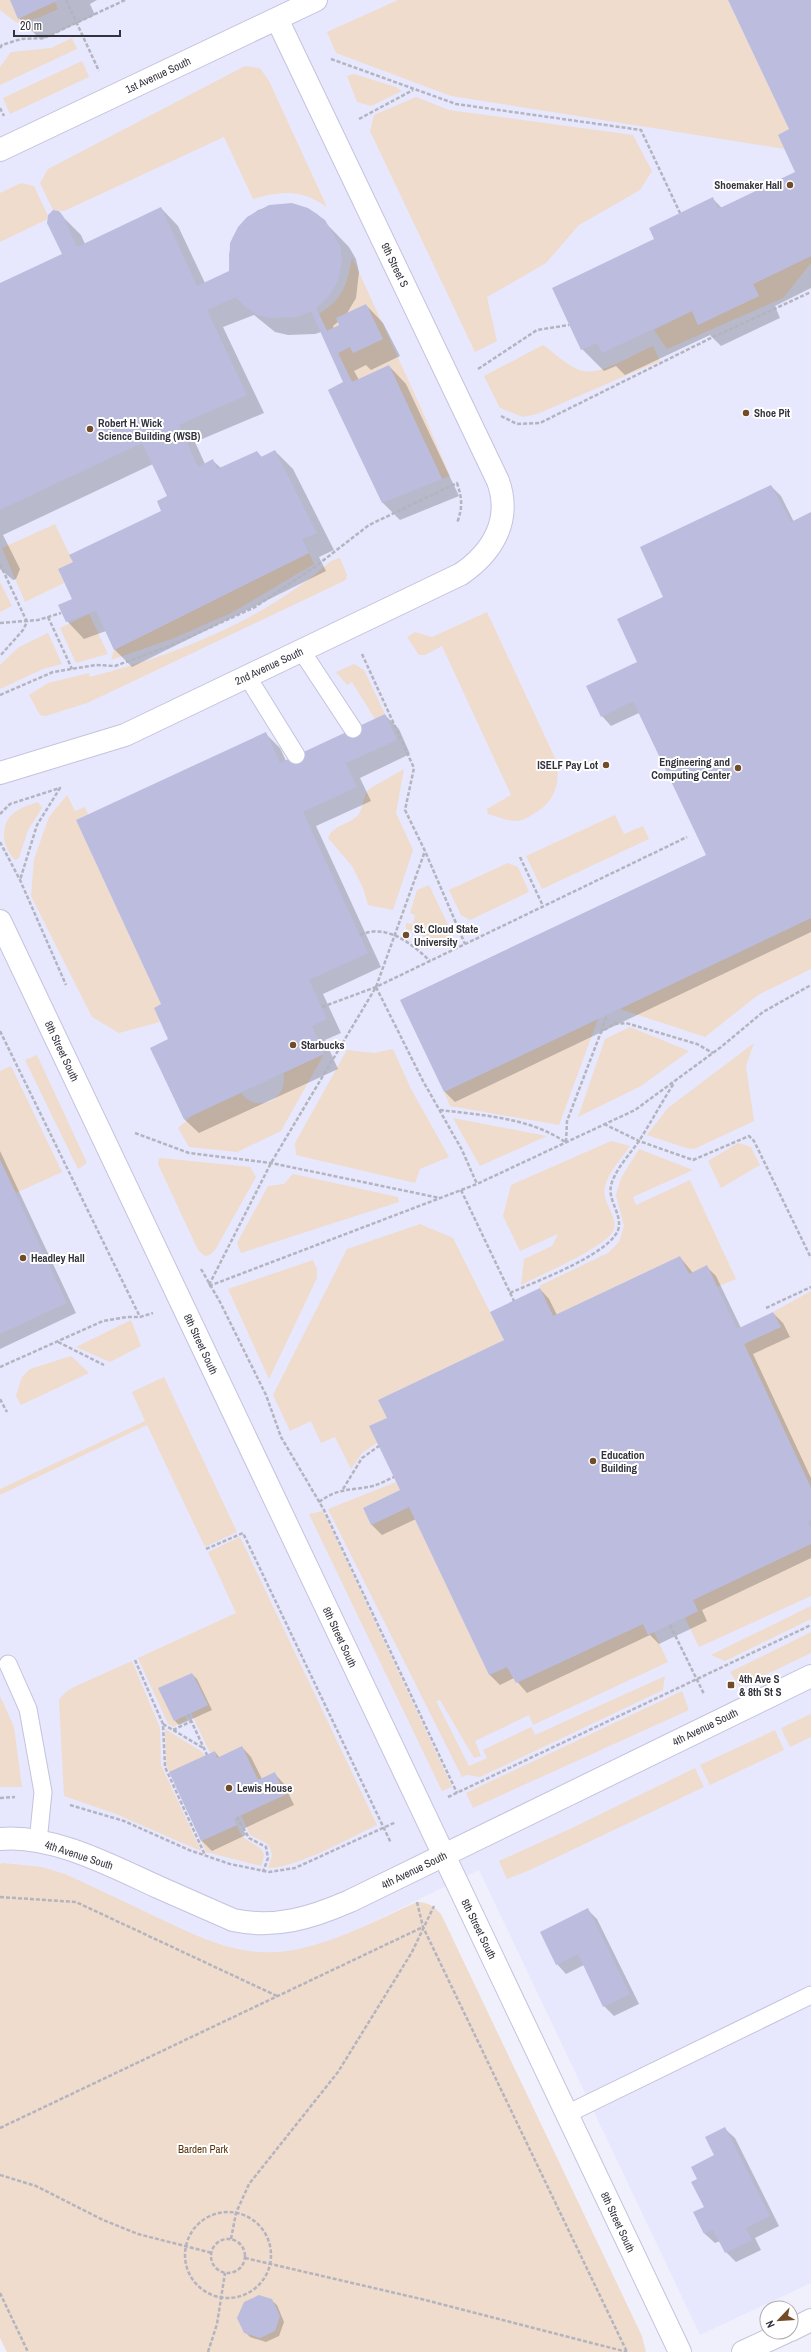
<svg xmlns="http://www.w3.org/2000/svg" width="811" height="2352" font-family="'Archivo Narrow',sans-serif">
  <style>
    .built { fill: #e7e8fd }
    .green { fill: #efdccc }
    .shadow { fill: #0003; fill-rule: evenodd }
    .building { fill: #bcbdde }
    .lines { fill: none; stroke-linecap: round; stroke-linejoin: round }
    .lane-casing { stroke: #c2c3de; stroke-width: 19 }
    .street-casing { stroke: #c2c3de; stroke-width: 24 }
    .secondary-casing { stroke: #c2c3de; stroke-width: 24 }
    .path { stroke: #b4b4c0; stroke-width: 2.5; stroke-dasharray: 4 2; stroke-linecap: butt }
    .lane { stroke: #fff; stroke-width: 17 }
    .street { stroke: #fff; stroke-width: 22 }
    .secondary { stroke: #fff; stroke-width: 22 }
    .poi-dot { fill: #724c29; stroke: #fff; stroke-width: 1.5 }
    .labels { text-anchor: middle; stroke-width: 4; stroke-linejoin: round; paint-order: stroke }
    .street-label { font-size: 11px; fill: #33333e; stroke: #fff }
    .poi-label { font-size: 11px; font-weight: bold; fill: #33333e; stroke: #fff; text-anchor: start }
    .park-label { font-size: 11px; fill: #593309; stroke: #fff }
  </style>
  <rect width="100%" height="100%" fill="#f0f0fc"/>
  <path class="built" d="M0,0H811V2283L700,2335L479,1870L0,2104Z"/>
  <g class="green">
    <path d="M0,0H10L18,18L55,2L58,9L38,18L17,23L0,10Z"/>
    <path d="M398,0H728L789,129L778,135L785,149L451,96L336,53L327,32Z"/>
    <path d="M72,38L77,49L0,85V67L11,52L51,48Z"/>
    <path d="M82,61L89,77L10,114L3,98Z"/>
    <path d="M245,66L260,68L269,81L327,207C300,189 283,191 253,199L224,137L64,211L53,210L40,183L48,169Z"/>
    <path d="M354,74L396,87L402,91L371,106L357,102L347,76Z"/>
    <path d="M416,97L449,110L633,135L652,171L640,190L579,225L546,263L487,297L497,341L475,352L370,131L374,115Z"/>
    <path d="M21,183L34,186L48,216L46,220L0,242V193Z"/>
    <path d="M811,256V263L783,298L667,349L654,330L692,311L698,325L759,296L753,284Z"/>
    <path d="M352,257L421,408L450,476L442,479L389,365L352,382L338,353L350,347L353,353L383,339L366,304L339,325L327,331L319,314C344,298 347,285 352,257Z"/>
    <path d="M543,345C555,353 570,369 584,371C602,375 636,353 653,346L660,361L537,414L523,417L500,408L484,376Z"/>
    <path d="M55,524L73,562L58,569L64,583L25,602L2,548Z"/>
    <path d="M309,553L314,564L231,613L174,638L111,660L114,650Z"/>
    <path d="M340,558L347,575L346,580L119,688L87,703L46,716L40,715L29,695L48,683L89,673L90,677C176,655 264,620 331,561Z"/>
    <path d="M0,582L12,606L0,612Z"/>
    <path d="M487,612L555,758C562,782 555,803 532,815C527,818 521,821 515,821C507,821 496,816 488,814L487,809L511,795L442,646L425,655H419L407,637L415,632L432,637Z"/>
    <path d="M89,614L108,654L76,663L60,628Z"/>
    <path d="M48,633L62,664L43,669L0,689V665L19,647Z"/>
    <path d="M354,664L364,670L385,714L375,719L352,682L347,685L336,672Z"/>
    <path d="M404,769L396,813L413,850L393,910L368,905L363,888L352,866L328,838C334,824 349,825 358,815C364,808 362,797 369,789Z"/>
    <path d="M67,795L75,811L85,807L88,814L76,820L161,1004L154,1008L160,1022L119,1033L92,1017L31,896L34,859L49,817Z"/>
    <path d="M38,802L42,808L28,830L19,858L15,860C10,856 8,849 5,844C0,816 16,809 38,802Z"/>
    <path d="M615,815L624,834L643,826L649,839L542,889L526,856Z"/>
    <path d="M508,863L518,867L529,892L470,920L461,915L449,890Z"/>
    <path d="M429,885L451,931L448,943L441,948L420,934L406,929V923L413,924L415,915L410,913L417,890Z"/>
    <path d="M811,918V969L758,995L705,1037L620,1009Z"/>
    <path d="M598,1019L559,1125L450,1106L444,1092Z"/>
    <path d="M630,1027L689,1051L641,1086L578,1117L605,1039Z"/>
    <path d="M754,1043L746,1066L754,1121L694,1149L686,1148L647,1135L668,1108Z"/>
    <path d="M393,1049L411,1089L449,1157L420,1169L415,1183L296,1155L295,1143L347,1050L374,1053Z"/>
    <path d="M324,1054L281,1131L237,1152L189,1147L178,1128L192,1116L241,1093C257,1115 290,1099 283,1073Z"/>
    <path d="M37,1055L87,1163L78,1169L25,1060Z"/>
    <path d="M11,1066L62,1172L16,1193L0,1160V1071Z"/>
    <path d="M453,1118L547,1136L480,1166Z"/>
    <path d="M611,1141L630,1146C621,1160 601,1179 605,1197C607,1207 617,1218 614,1229C609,1246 540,1275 521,1285L524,1259L552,1246L558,1234L520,1251L503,1216L511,1185Z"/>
    <path d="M738,1143L751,1147L760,1165L721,1188L708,1161Z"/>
    <path d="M639,1149L693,1170L633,1197L636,1205L690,1180L736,1279L717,1287L707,1266L689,1274L680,1256L553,1316L539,1286L608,1253L619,1242L624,1226L616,1195L621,1178Z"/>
    <path d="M161,1158L250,1167L256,1177L215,1250L210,1255L205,1256L198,1250L158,1164L159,1159Z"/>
    <path d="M293,1174L398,1197L399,1202L241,1253L237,1243L268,1186L284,1184Z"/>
    <path d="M420,1224L453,1238L504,1340L378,1400L387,1418L378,1442L362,1453L351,1469L335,1437L321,1443L311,1421L290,1431L273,1395L347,1249Z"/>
    <path d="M313,1260L317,1269V1278L269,1379L228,1289Z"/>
    <path d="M811,1291V1488L744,1344L780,1327L773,1312Z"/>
    <path d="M131,1320L141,1346L110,1362L76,1347Z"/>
    <path d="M71,1356L89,1373L21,1405L16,1396L22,1377L30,1369Z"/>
    <path d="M164,1377L237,1532L205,1547L147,1425L0,1495V1489L145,1421L132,1392Z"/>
    <path d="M396,1482L400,1490L363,1508L371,1525L409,1507L489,1675L507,1667L516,1683L643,1624L654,1632L668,1662L533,1725L529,1715L475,1741L481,1756L474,1758L440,1700L436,1701L469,1766L487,1758L483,1750L531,1727L535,1735L665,1676L663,1690L480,1777L467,1775L462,1777L328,1509Z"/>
    <path d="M323,1511L452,1787L442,1791L309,1514Z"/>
    <path d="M240,1537L377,1825C349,1838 297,1868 268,1868L272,1855L270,1848L266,1843L250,1835L241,1815L275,1773L258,1780L242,1746L217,1758L215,1751L210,1753L191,1713L208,1705L192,1673L159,1688L174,1721L185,1715L187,1720L173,1727L168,1724L138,1658L236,1613L208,1552Z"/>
    <path d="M811,1544V1596L699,1647L685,1618L698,1611L693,1600Z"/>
    <path d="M811,1606V1619L725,1661L711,1655Z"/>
    <path d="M811,1632V1653L740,1687L730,1672Z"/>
    <path d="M132,1661L160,1728L161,1765L201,1851L116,1814L64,1796L59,1700L66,1692L74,1687Z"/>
    <path d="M682,1691L689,1710L473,1808L466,1793Z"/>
    <path d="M0,1696L14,1727L22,1787H0Z"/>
    <path d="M811,1714V1737L790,1747L781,1728Z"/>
    <path d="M165,1729L202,1752L205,1756L169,1772L166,1763Z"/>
    <path d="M775,1730L784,1750L710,1785L700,1765Z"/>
    <path d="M695,1768L704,1787L530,1870L507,1879L499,1861L570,1829Z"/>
    <path d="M237,1825C243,1850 273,1840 261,1866L206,1852L201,1841Z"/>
    <path d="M3,1863L42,1867L65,1874C94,1887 123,1901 152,1915C201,1938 243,1961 299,1949C340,1940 379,1919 417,1902C428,1902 433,1906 441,1914L642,2336L646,2352H7L0,2338V1864Z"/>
  </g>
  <g class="shadow">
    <path d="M11,0H97L90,4L95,15L41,40L19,18Z"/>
    <path d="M729,0H811V288L775,306L780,318L721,346L710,335L625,375L616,366L604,371L582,349L656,240L713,199L722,208L797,173L790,130Z"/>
    <path d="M275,205L308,209L317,214L349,247L356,259L359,272L356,298L346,315L366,305L383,323L400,356L371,370L366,365L354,371L359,380L389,366L406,384L459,496L400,520L383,503L344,382L321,332L315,334L288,335L275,332L254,315L223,327L264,413L195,442L205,464L212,460L221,468L257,452L262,457L275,451L293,469L334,550L319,557L326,571L132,667L114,649L106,631L84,639L67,621L73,599L162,511L169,497L153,464L3,535L20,569L16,579L13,580L0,569V284L63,254L58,212L81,235L85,244L161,208L178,226L205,283L230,272L229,255L233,237L243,222L258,210ZM339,321L341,325L334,329L333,326Z"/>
    <path d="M771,486L781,496L794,522L811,513V932L455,1102L445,1092L401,1000L707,855L639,713L611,726L602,716L638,663L665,597Z"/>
    <path d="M385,715L399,729L410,754L360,778L371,801L316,826L381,967L323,994L341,1033L325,1040L338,1069L199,1133L184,1119L151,1048L170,1040L162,1005L265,733L280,748L286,761Z"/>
    <path d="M0,1151L76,1313L0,1349Z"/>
    <path d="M680,1257L693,1273L707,1267L716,1276L741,1328L773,1313L783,1323L790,1337L753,1354L811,1478V1558L702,1610L707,1621L659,1644L650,1635L527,1693L514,1678L500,1685L490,1675L416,1519L382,1535L372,1525L364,1508L401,1490L388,1419L505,1341L540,1289L549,1299L557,1315Z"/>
    <path d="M192,1674L197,1679L212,1710L179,1725L175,1721Z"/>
    <path d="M242,1747L251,1757L262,1779L275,1774L284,1784L294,1805L243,1829L246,1835L212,1851L202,1841L170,1773L215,1752L220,1758Z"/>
    <path d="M588,1910L597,1919L639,2004L614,2016L604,2006L584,1965L566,1974L557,1964Z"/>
    <path d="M725,2129L735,2138L779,2226L755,2238L761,2250L736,2262L726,2252L720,2241L715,2243L705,2234V2207L698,2179L716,2155Z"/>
    <path d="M271,2300L277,2305L284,2322L279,2336L266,2342L250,2337L245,2332Z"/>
  </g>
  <g class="building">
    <path d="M10,0H58L18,19Z"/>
    <path d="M728,0H811V256L753,284L759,296L698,325L692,311L602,353L597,343L581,350L552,288L654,239L649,228L713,197L718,209L795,172L778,135L789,129Z"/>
    <path d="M292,203L308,208L325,220L340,246L342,261L338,281L329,296L316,308L327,331L339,325L336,318L366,304L383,339L353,353L350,347L338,353L352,382L389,365L442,479L382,503L328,390L343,382L311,311L297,317L269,318L257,315L244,306L236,297L207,310L247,395L179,425L198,467L213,459L217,469L257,451L261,457L275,450L317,533L302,539L309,553L114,650L96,611L66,622L58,605L72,599L58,569L73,562L69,555L161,511L157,501L167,496L142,443L0,510V283L62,254L47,223L48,215L53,210L59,211L63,216L77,247L161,207L197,286L229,271L230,243L238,227L247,217L269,205Z"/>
    <path d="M771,485L791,522L811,512V918L444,1092L400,1000L706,855L633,701L601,717L586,686L637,662L617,619L663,597L640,547Z"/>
    <path d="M385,714L397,740L346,763L357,787L303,812L368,953L309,980L327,1019L312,1026L324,1054L184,1119L150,1048L168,1039L154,1008L161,1004L76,820L266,732L280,763Z"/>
    <path d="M0,1160L67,1303L0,1334Z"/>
    <path d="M680,1256L689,1274L707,1265L737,1329L773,1312L781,1327L744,1344L811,1488V1520L808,1522L811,1529V1544L693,1600L698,1611L648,1635L643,1624L516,1683L507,1667L489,1675L409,1507L371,1525L363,1508L400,1490L369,1426L387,1418L378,1400L504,1340L490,1312L540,1288L553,1316Z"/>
    <path d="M192,1673L208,1705L174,1721L158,1688Z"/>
    <path d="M242,1746L258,1780L275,1772L285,1795L233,1819L237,1825L201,1841L169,1772L215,1751L217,1758Z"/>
    <path d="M588,1908L630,1994L603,2007L578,1954L556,1965L540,1932Z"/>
    <path d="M725,2127L770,2216L746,2228L752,2240L725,2253L713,2230L704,2234L693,2212L704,2207L691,2182L697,2179L691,2167L714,2155L705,2137Z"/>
    <path d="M259,2295L272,2299L280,2316L275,2331L260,2338L244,2333L237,2318L244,2302Z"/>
  </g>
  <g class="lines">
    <defs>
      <g id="lane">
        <path d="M301,650L353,729"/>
        <path d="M247,676L296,755"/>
        <path d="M8,1664L28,1709L43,1792L38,1842"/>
        <path d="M567,2114L811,1995"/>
      </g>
      <g id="street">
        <path d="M0,150L316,0"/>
        <path d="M0,773L125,735L461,574C493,552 512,520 498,481L277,19"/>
        <path d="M0,921L680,2352"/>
        <path d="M0,1839C52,1834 112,1866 158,1887C183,1898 208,1909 233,1920C275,1929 311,1918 350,1901L811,1676"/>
      </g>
      <g id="secondary">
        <path d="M791,2330L811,2320"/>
        <path d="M743,2352L786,2332"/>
      </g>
    </defs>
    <use href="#lane" class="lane-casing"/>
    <use href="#street" class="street-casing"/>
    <use href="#secondary" class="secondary-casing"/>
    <g class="path">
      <path d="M66,0L99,71"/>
      <path d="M0,48L2,45L21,39L44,38L125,0"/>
      <path d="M331,59L456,104L641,130L680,213"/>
      <path d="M0,108L4,116"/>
      <path d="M359,119L413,90"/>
      <path d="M478,369L537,330L569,325"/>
      <path d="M501,416L517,424L540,423L713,337L811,292"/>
      <path d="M0,564L27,622L23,630L0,656"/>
      <path d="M48,617L72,669"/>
      <path d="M0,623L38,620L61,613"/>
      <path d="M362,654L414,768L405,810L425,851L465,944"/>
      <path d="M0,695L53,672L96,665L115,666L172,645L255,607L316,566L369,525L457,483C462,498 463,507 457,523"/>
      <path d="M0,814L10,804L60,788L37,825L20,880"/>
      <path d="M0,842L20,880L66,985"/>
      <path d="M520,857L543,906"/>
      <path d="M360,935C386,923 411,943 430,961"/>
      <path d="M376,987L423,1081L462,1150L477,1184"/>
      <path d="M322,1007L376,987L687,837"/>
      <path d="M0,1031L140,1317"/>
      <path d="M601,1032L607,1015"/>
      <path d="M440,1110C481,1115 531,1118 565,1142"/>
      <path d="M604,1124L639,1141L693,1160L749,1136L754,1141L811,1258"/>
      <path d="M135,1133L189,1153L271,1163L440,1198"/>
      <path d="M566,1142L567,1121L601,1032L614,1024L626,1023L697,1044L713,1053"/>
      <path d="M461,1190L514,1301"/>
      <path d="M201,1269L220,1302L266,1395L281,1437L324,1510L457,1793"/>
      <path d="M209,1285L271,1163L376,987L425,851"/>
      <path d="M209,1286L477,1184L635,1110L721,1047L763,1012L811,985"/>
      <path d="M510,1293C534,1282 617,1252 619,1226C620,1210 606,1198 612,1182C618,1166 630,1154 639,1141C651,1122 662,1102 674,1083"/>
      <path d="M766,1308L811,1287"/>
      <path d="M58,1342L104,1365"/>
      <path d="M0,1367L103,1321L127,1317H140L153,1313"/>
      <path d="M0,1399L7,1412"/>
      <path d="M343,1489L362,1458L379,1446"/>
      <path d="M319,1502C339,1487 351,1491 373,1486C380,1484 387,1480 394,1477"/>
      <path d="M206,1549L243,1533L391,1843"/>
      <path d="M670,1625L704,1694"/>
      <path d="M135,1660L163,1724L165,1767L205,1855"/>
      <path d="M188,1714L207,1755"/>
      <path d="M163,1724L205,1749"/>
      <path d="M173,1730L192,1721"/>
      <path d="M448,1797L811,1625"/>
      <path d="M0,1798L15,1797"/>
      <path d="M70,1805L124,1821L189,1850L230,1864L269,1872L295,1868L396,1822"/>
      <path d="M237,1817L249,1838L266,1847L268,1858L263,1872"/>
      <path d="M0,1897L76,1902L277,1996"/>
      <path d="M417,1902L423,1927L627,2352"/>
      <path d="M0,2128L423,1927"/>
      <path d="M0,2175L36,2186L103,2220L138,2234L212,2253"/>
      <circle cx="228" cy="2255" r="43"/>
      <path d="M231,2239L236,2213L249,2184L338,2072L412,1952L434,1906"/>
      <circle cx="228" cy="2256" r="17"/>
      <path d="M245,2258L421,2299L627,2352"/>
      <path d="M0,2293L28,2352"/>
      <path d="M208,2352L217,2324L225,2273"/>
    </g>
    <use href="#lane" class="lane"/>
    <use href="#street" class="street"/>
    <use href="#secondary" class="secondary"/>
  </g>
  <g class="poi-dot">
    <circle cx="790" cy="185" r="4"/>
    <circle cx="746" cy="413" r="4"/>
    <circle cx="90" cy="429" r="4"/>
    <circle cx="606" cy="765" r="4"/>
    <circle cx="738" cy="768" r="4"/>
    <circle cx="406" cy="935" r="4"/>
    <circle cx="293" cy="1045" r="4"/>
    <circle cx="23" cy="1258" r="4"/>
    <circle cx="593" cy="1461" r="4"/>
    <rect x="727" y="1681" width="8" height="8" rx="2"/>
    <circle cx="229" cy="1788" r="4"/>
  </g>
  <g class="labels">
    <g class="street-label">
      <text transform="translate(158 75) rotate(-25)" y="4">1st Avenue South</text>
      <text transform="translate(395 265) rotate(64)" y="4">9th Street S</text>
      <text transform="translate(269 666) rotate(-25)" y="4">2nd Avenue South</text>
      <text transform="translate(62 1051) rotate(65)" y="4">8th Street South</text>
      <text transform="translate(201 1344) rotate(65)" y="4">8th Street South</text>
      <text transform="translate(340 1637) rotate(65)" y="4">8th Street South</text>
      <text transform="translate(705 1727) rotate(-26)" y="4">4th Avenue South</text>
      <text transform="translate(79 1855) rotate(18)" y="4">4th Avenue South</text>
      <text transform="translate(414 1870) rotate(-26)" y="4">4th Avenue South</text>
      <text transform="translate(479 1929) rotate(64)" y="4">8th Street South</text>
      <text transform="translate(618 2222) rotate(65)" y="4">8th Street South</text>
    </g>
    <g class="poi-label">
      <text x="782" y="189" text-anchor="end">Shoemaker Hall</text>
      <text x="754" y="417">Shoe Pit</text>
      <text x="98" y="427">Robert H. Wick<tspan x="98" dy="13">Science Building (WSB)</tspan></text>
      <text x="730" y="766" text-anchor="end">Engineering and<tspan x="730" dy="13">Computing Center</tspan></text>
      <text x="598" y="769" text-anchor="end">ISELF Pay Lot</text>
      <text x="414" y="933">St. Cloud State<tspan x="414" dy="13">University</tspan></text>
      <text x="301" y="1049">Starbucks</text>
      <text x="31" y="1262">Headley Hall</text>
      <text x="601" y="1459">Education<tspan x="601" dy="13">Building</tspan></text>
      <text x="739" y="1683">4th Ave S<tspan x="739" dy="13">&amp; 8th St S</tspan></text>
      <text x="237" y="1792">Lewis House</text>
    </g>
    <g class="park-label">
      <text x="203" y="2153">Barden Park</text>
    </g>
  </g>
  <g transform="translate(779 2320) rotate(245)"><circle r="19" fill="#ffffff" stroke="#adadb2"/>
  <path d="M0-3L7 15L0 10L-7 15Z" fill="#724c29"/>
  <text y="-6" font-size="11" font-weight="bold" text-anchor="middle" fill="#33333e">N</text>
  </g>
  <path d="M14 30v6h106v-6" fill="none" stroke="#33333e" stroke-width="2"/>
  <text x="20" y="30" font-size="12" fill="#33333e" stroke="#ffffff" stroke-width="3" paint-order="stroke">20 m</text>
</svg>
